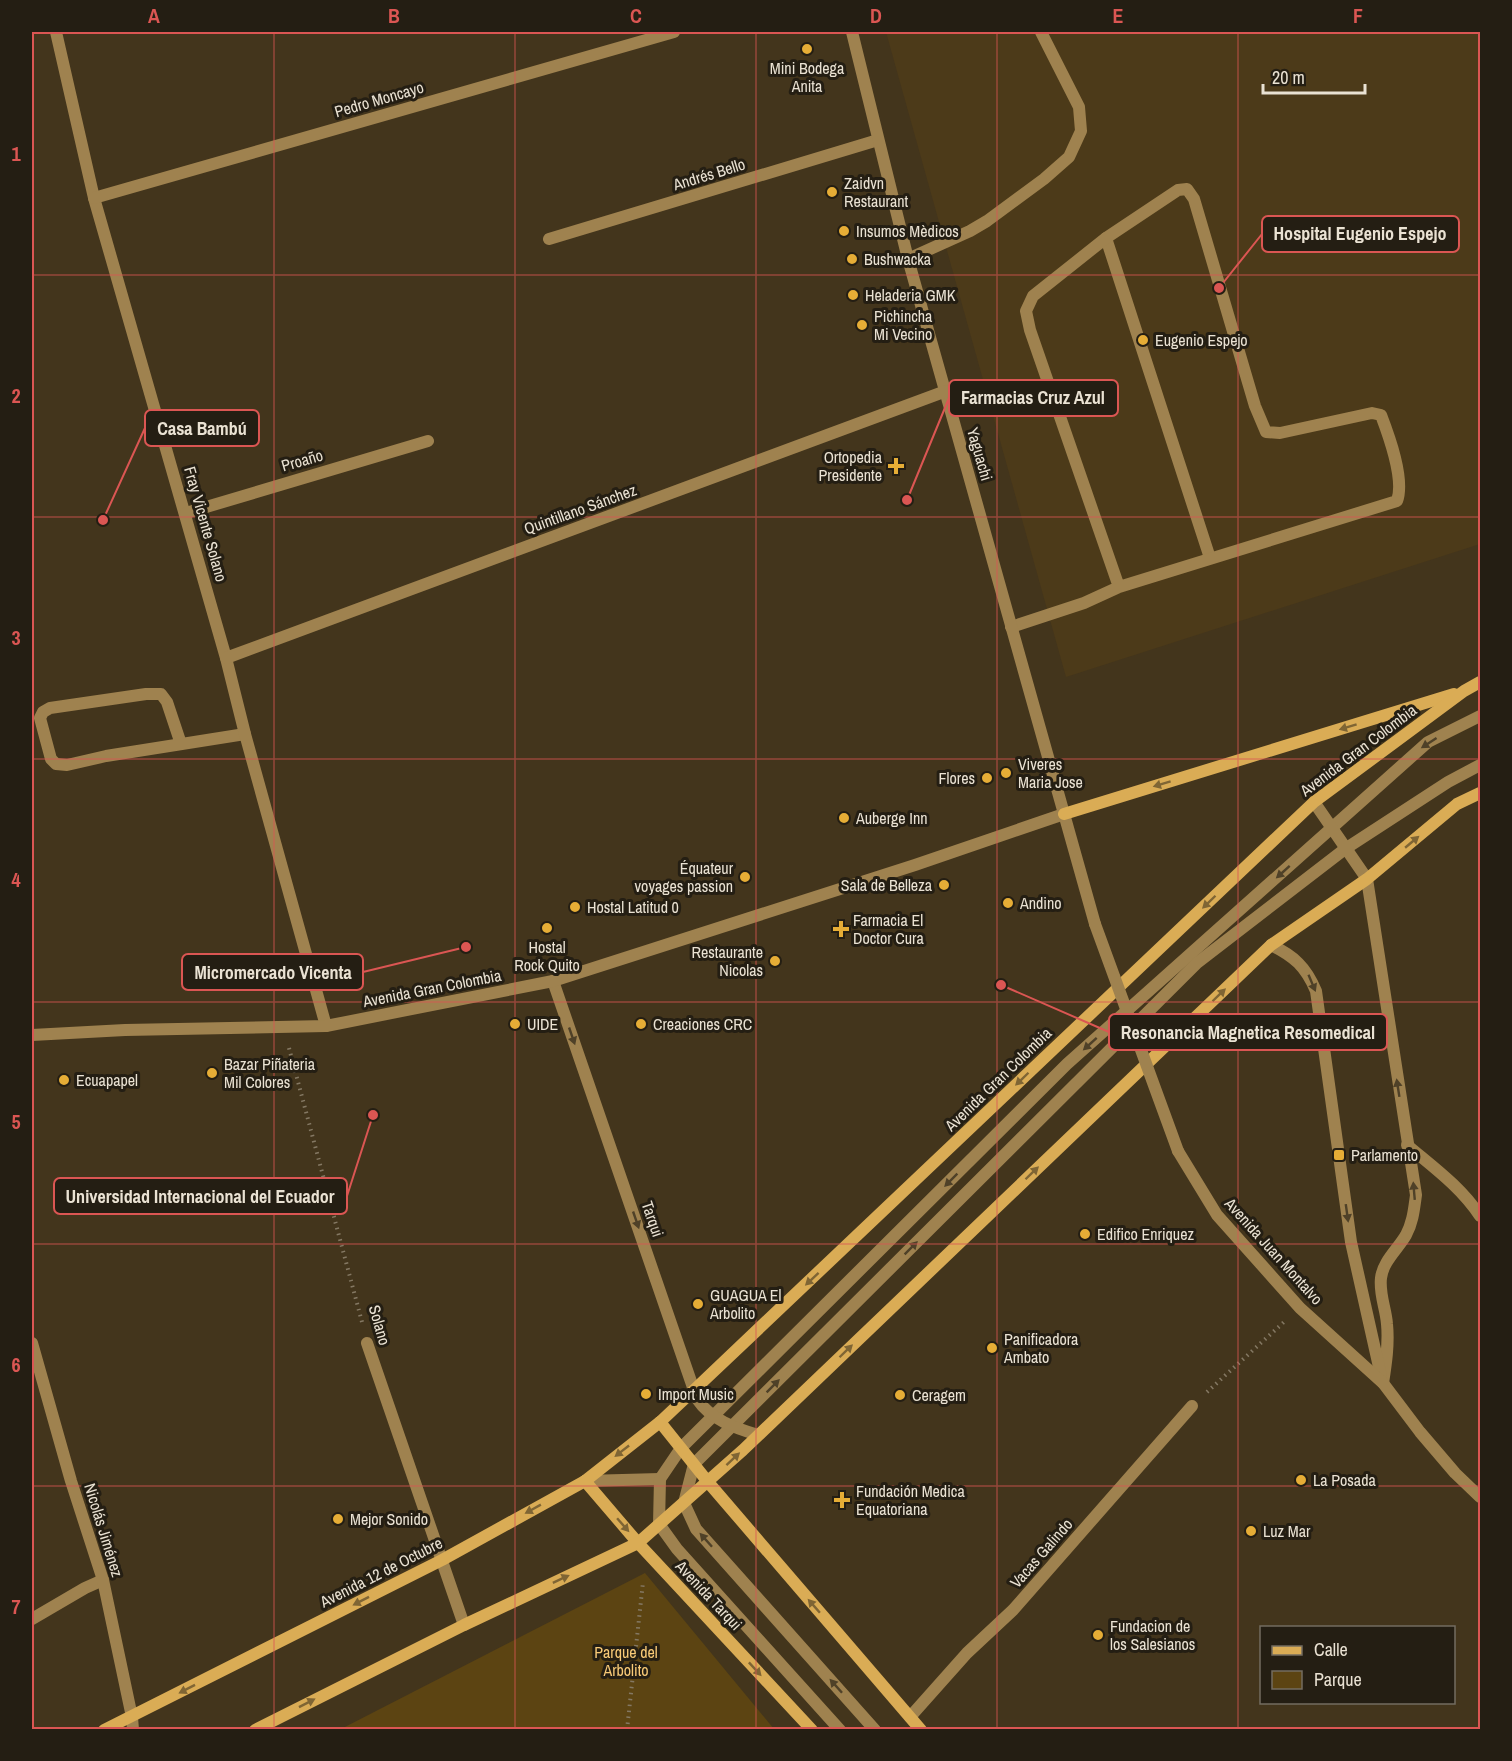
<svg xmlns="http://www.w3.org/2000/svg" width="1512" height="1761" font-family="'Archivo Narrow',sans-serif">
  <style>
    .built { fill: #4c3a19 }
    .green { fill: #5c4412 }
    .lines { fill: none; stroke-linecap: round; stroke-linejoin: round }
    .path { stroke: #847863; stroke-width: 4; stroke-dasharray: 1.5 4.5; stroke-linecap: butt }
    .service { stroke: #9f824f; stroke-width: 12 }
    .pedestrian { stroke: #9f824f; stroke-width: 12 }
    .minor { stroke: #9f824f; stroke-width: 12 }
    .secondary { stroke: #daac55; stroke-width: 12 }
    .minor-bridge { stroke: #9f824f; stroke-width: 12 }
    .oneway { fill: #7f6534 }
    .oneway2 { fill: #4f4128 }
    .grid { fill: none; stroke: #db5653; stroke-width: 1.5; stroke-opacity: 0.55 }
    .poi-dot { fill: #e6ad36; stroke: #241e13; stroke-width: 2 }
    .labels { text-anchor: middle; stroke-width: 6; stroke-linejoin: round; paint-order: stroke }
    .poi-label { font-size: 16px; fill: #eae2d3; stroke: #241e13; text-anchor: start }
    .street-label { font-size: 16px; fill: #eae2d3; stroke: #241e13 }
    .park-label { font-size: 16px; fill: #f8ca77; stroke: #241e13 }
    .leader { fill: none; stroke: #db5653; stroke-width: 2 }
    .callout-dot { fill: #db5653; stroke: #241e13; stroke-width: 2 }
    .callout { fill: #241e13; stroke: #db5653; stroke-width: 2 }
    .callout-label { font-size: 18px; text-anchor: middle; font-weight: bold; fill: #eae2d3 }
    .neatline { fill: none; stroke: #db5653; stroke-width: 2 }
    .grid-label { font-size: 20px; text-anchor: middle; font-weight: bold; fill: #db5653 }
  </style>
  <rect width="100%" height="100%" fill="#43351c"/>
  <path class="built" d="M886,32H1480V544L1066,677Z"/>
  <path class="green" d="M645,1573L774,1729H341Z"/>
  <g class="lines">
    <g class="path">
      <path d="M289,1048L362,1322"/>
      <path d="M1207,1392L1284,1322"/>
      <path d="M627,1730L643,1582"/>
    </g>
    <g class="service">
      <path d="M1106,238L1210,558"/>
      <path d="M908,259L970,231L987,221L1044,179L1069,157L1081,131L1079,107L1041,32"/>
      <path d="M1011,627L1084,603L1119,587L1397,501C1405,479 1389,436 1381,415L1372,413L1280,433L1266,432L1255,406L1194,199L1187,189L1178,190L1106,238L1033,296L1026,311L1030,330L1119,587"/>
      <path d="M181,744L167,702L161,694H146L50,708L43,712L40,718L51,759L56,764L67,765L106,756L245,734"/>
      <path d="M1407,1145C1433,1167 1461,1187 1480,1216"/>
      <path d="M585,1481L660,1479"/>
      <path d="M32,1619L85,1588L103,1580"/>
      <path d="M840,1730L677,1549L659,1524L660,1479L681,1448L1067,1064L1428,742L1480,716"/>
      <path d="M875,1730L696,1529L684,1503L694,1464L1197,963L1345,849L1448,782L1480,765"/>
    </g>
    <path class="pedestrian" d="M549,239L878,140"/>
    <g class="minor">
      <path d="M56,32L94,198L226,658L245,734L326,1026"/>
      <path d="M852,32L908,259L1095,924"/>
      <path d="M94,198L674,32"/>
      <path d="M186,513L428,441"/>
      <path d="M226,658L946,391"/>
      <path d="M1314,802L1367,879L1416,1195C1414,1209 1413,1222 1406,1235C1398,1249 1383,1261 1381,1278C1379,1294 1386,1309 1387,1324C1389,1344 1386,1364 1383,1383"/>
      <path d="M1271,945C1294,956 1306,967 1316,991L1351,1242L1381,1376"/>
      <path d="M553,981L697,1399C711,1420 735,1428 758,1435"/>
      <path d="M32,1035L125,1030L326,1026L553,981L915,865L1064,814"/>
      <path d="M1178,1151L1217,1215L1300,1308L1383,1383L1420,1432L1455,1473L1480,1497"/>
      <path d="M32,1343L71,1481L103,1580L132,1717L133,1730"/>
      <path d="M367,1343L464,1625"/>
      <path d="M910,1717L967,1653L1013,1610L1192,1406"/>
    </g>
    <g class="secondary">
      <path d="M1064,814L1454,694"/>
      <path d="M660,1422L708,1482L921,1730"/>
      <path d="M585,1481L638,1543L812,1730"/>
      <path d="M104,1730L442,1560L585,1481L660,1422L694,1390L1314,802L1464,691L1480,682"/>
      <path d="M255,1730L464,1625L638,1543L743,1450L1271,945L1367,879L1457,804L1480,793"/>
    </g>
    <path class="minor-bridge" d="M1095,924L1178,1151"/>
  </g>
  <defs><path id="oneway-solid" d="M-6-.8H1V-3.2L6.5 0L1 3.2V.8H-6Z" transform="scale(1.5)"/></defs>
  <g class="oneway">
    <use href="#oneway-solid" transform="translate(1348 727) rotate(163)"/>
    <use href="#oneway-solid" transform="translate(1162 784) rotate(163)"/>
    <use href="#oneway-solid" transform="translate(1412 842) rotate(-40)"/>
    <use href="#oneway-solid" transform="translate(1209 902) rotate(136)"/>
    <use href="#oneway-solid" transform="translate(1219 995) rotate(-44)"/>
    <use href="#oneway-solid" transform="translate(1022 1079) rotate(136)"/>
    <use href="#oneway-solid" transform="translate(1032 1173) rotate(-44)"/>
    <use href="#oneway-solid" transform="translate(812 1279) rotate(137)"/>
    <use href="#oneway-solid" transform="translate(846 1351) rotate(-44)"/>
    <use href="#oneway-solid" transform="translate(622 1451) rotate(142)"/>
    <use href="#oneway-solid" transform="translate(733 1459) rotate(-43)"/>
    <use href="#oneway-solid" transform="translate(533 1509) rotate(151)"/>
    <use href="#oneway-solid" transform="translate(623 1525) rotate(49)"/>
    <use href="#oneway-solid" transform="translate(561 1579) rotate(-25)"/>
    <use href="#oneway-solid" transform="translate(361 1601) rotate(153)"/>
    <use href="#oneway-solid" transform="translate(814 1606) rotate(-131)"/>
    <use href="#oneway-solid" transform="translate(755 1669) rotate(47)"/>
    <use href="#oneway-solid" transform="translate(187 1689) rotate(153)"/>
    <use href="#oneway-solid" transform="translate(307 1703) rotate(-27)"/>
  </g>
  <g class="oneway2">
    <use href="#oneway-solid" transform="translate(1429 743) rotate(147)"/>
    <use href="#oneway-solid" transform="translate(1283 872) rotate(138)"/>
    <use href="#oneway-solid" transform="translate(1312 983) rotate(67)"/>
    <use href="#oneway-solid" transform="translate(572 1036) rotate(71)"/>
    <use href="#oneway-solid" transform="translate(1090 1044) rotate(138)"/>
    <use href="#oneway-solid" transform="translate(1398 1088) rotate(-99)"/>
    <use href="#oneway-solid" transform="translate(951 1180) rotate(135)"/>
    <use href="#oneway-solid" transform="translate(1414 1191) rotate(-95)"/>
    <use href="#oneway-solid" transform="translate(1347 1213) rotate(82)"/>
    <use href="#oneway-solid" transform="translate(636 1220) rotate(71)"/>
    <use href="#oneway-solid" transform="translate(911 1248) rotate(-45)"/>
    <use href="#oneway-solid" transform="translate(773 1386) rotate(-45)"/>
    <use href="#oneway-solid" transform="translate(706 1540) rotate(-132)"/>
    <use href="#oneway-solid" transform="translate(836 1686) rotate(-132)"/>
  </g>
  <path class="grid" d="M274,32V1730M515,32V1730M756,32V1730M997,32V1730M1238,32V1730M32,275H1480M32,517H1480M32,759H1480M32,1002H1480M32,1244H1480M32,1486H1480"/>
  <g class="poi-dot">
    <circle cx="807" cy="49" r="6"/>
    <circle cx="832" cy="192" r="6"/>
    <circle cx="844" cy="231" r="6"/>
    <circle cx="852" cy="259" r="6"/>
    <circle cx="853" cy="295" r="6"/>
    <circle cx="862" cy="325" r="6"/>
    <circle cx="1143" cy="340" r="6"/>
    <path d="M893 457h6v6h6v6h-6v6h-6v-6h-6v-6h6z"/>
    <circle cx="1006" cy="773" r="6"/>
    <circle cx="987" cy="778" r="6"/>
    <circle cx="844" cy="818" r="6"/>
    <circle cx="745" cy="877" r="6"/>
    <circle cx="944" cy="885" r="6"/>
    <circle cx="1008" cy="903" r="6"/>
    <circle cx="575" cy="907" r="6"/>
    <circle cx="547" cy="928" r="6"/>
    <path d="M838 920h6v6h6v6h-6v6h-6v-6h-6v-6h6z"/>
    <circle cx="775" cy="961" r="6"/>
    <circle cx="515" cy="1024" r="6"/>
    <circle cx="641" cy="1024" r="6"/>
    <circle cx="212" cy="1073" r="6"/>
    <circle cx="64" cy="1080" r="6"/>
    <rect x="1333" y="1149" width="12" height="12" rx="3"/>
    <circle cx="1085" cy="1234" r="6"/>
    <circle cx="698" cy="1304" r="6"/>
    <circle cx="992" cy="1348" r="6"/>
    <circle cx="646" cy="1394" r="6"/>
    <circle cx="900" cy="1395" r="6"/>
    <circle cx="1301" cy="1480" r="6"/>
    <path d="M839 1491h6v6h6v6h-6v6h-6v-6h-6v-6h6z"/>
    <circle cx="338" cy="1519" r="6"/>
    <circle cx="1251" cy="1531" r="6"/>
    <circle cx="1098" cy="1635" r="6"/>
  </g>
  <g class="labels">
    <g class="poi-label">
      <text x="807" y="74" text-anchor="middle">Mini Bodega<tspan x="807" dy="18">Anita</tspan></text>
      <text x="844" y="189">Zaidvn<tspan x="844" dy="18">Restaurant</tspan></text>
      <text x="856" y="237">Insumos Mèdicos</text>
      <text x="864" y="265">Bushwacka</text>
      <text x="865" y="301">Heladeria GMK</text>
      <text x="874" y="322">Pichincha<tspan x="874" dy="18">Mi Vecino</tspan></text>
      <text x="1155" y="346">Eugenio Espejo</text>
      <text x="882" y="463" text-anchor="end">Ortopedia<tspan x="882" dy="18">Presidente</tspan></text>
      <text x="1018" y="770">Viveres<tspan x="1018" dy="18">Maria Jose</tspan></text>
      <text x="975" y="784" text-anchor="end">Flores</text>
      <text x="856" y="824">Auberge Inn</text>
      <text x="733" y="874" text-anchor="end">Équateur<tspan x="733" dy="18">voyages passion</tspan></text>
      <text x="932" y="891" text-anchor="end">Sala de Belleza</text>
      <text x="1020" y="909">Andino</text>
      <text x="587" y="913">Hostal Latitud 0</text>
      <text x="853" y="926">Farmacia El<tspan x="853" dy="18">Doctor Cura</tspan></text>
      <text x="547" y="953" text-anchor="middle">Hostal<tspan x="547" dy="18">Rock Quito</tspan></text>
      <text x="763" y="958" text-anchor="end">Restaurante<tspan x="763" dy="18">Nicolas</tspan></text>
      <text x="527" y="1030">UIDE</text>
      <text x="653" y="1030">Creaciones CRC</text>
      <text x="224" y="1070">Bazar Piñateria<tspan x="224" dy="18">Mil Colores</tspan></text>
      <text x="76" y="1086">Ecuapapel</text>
      <text x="1351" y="1161">Parlamento</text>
      <text x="1097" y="1240">Edifico Enriquez</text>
      <text x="710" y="1301">GUAGUA El<tspan x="710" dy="18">Arbolito</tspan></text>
      <text x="1004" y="1345">Panificadora<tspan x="1004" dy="18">Ambato</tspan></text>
      <text x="658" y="1400">Import Music</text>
      <text x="912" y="1401">Ceragem</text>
      <text x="1313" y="1486">La Posada</text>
      <text x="856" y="1497">Fundación Medica<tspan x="856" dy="18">Equatoriana</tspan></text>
      <text x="350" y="1525">Mejor Sonido</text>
      <text x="1263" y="1537">Luz Mar</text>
      <text x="1110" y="1632">Fundacion de<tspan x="1110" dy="18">los Salesianos</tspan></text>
    </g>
    <g class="street-label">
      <text transform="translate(379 99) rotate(-16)" y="6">Pedro Moncayo</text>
      <text transform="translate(709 174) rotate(-17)" y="6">Andrés Bello</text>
      <text transform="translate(980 454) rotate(74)" y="6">Yaguachi</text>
      <text transform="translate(302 460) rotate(-16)" y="6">Proaño</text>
      <text transform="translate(580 509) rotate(-20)" y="6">Quintillano Sánchez</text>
      <text transform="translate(206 524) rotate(74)" y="6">Fray Vicente Solano</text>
      <text transform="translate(1358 750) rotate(-37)" y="6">Avenida Gran Colombia</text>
      <text transform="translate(432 988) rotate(-11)" y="6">Avenida Gran Colombia</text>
      <text transform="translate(998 1079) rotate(-44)" y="6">Avenida Gran Colombia</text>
      <text transform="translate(653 1219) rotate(71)" y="6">Tarqui</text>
      <text transform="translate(1274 1251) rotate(48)" y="6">Avenida Juan Montalvo</text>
      <text transform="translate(380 1325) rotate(74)" y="6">Solano</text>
      <text transform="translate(104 1530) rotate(73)" y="6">Nicolás Jiménez</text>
      <text transform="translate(1041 1553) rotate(-49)" y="6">Vacas Galindo</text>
      <text transform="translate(381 1572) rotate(-27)" y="6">Avenida 12 de Octubre</text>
      <text transform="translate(709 1595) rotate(47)" y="6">Avenida Tarqui</text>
    </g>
    <g class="park-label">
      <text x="626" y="1658">Parque del<tspan x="626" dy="18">Arbolito</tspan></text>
    </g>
  </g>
  <path class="leader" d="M1219 288L1262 234M907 500L949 398M103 520L145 428M466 947L363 972M1001 985L1109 1032M373 1115L347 1196"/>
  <g class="callout-dot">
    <circle cx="1219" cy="288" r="6"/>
    <circle cx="907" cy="500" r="6"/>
    <circle cx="103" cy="520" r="6"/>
    <circle cx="466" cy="947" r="6"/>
    <circle cx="1001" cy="985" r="6"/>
    <circle cx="373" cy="1115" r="6"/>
  </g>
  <g class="callout">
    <rect x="1262" y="216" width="197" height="36" rx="6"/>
    <rect x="949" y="380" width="169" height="36" rx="6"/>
    <rect x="145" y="410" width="114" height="36" rx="6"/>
    <rect x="182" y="954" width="181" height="36" rx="6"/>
    <rect x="1109" y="1014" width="278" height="36" rx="6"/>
    <rect x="54" y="1178" width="293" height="36" rx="6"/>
  </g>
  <g class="callout-label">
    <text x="1360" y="240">Hospital Eugenio Espejo</text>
    <text x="1033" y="404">Farmacias Cruz Azul</text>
    <text x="202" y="435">Casa Bambú</text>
    <text x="273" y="979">Micromercado Vicenta</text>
    <text x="1248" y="1039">Resonancia Magnetica Resomedical</text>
    <text x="200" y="1203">Universidad Internacional del Ecuador</text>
  </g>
  <rect width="1512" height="1761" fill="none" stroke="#241e13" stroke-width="66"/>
  <rect x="1260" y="1626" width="195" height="78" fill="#241e13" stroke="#736c60" stroke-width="1.5"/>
  <rect x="1272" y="1646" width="30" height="9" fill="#daac55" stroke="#736c60" stroke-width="1.5"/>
  <text x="1314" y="1656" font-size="18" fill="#eae2d3">Calle</text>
  <rect x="1272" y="1671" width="30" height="18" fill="#5c4412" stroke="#736c60" stroke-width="1.5"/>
  <text x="1314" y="1686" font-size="18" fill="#eae2d3">Parque</text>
  <path d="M1263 84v9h102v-9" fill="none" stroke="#eae2d3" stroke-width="3"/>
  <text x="1272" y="84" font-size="18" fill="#eae2d3" stroke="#241e13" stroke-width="4.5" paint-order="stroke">20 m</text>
  <rect x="33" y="33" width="1446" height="1695" class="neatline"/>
  <g class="grid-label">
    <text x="154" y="23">A</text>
    <text x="394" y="23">B</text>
    <text x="636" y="23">C</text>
    <text x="876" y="23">D</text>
    <text x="1118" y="23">E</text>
    <text x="1358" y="23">F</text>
    <text x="16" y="161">1</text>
    <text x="16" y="403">2</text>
    <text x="16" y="645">3</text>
    <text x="16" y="887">4</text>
    <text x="16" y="1129">5</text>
    <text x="16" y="1372">6</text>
    <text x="16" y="1614">7</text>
  </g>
</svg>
